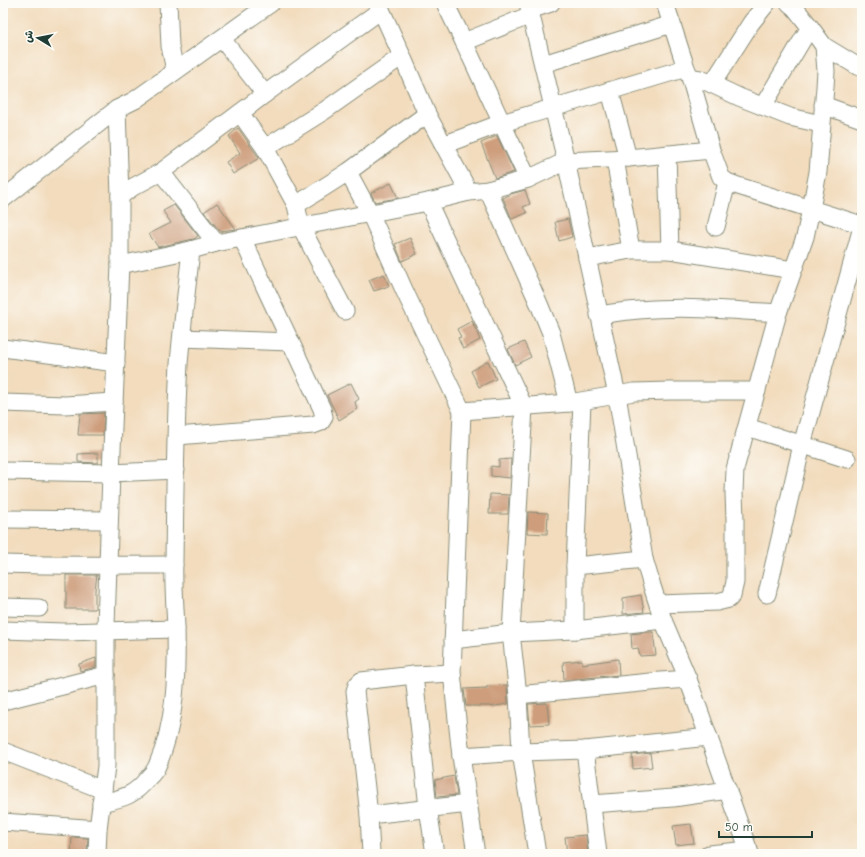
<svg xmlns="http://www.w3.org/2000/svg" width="865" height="857" font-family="'Comic Neue','Playpen Sans Arabic',sans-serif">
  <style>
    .building { fill: #cd9d7b }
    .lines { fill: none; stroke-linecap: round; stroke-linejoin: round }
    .minor-casing { stroke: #888c78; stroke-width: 19 }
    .minor { stroke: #fff; stroke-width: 17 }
  </style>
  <rect width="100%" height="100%" fill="#fdfcf7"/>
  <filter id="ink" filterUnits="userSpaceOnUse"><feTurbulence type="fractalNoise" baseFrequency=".025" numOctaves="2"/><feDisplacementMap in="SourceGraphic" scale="8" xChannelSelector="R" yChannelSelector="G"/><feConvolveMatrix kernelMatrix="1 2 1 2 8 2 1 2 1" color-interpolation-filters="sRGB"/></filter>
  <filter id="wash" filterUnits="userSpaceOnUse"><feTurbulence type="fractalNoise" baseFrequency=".012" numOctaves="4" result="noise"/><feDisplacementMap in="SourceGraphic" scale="16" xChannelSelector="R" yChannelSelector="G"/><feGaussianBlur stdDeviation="0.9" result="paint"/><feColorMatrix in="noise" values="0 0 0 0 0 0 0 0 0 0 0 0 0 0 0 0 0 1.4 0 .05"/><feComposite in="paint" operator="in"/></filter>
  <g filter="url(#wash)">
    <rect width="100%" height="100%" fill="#f2dcbd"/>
    <g id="blocks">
      <g class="building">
        <path d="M238,128L259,158L233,174L226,162L240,153L229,136Z"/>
        <path d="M497,136L514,172L495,178L481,143Z"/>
        <path d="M391,183L398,198L375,202L371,193Z"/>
        <path d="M525,190L530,204L523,207L527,213L512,219L503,198L511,194Z"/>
        <path d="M217,203L236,229L220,231L204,212Z"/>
        <path d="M174,205L198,236L194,239L189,240L158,247L149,234L171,223L163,211Z"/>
        <path d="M568,219L572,237L559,241L555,222Z"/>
        <path d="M410,238L417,254L402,261L395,244Z"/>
        <path d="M384,274L389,286L374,291L369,280Z"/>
        <path d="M472,321L480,340L463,349L458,338L461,337L457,329Z"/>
        <path d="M524,342L531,357L515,365L508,349Z"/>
        <path d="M488,361L496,379L479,387L471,371Z"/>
        <path d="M351,383L359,399L355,402L357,409L339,420L327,395Z"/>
        <path d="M104,413L103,435H78L80,414Z"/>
        <path d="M98,453V463L78,462V454Z"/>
        <path d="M511,459L510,478L491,476V466L499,467V460Z"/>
        <path d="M490,494L509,495L508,514H489Z"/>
        <path d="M528,512L548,513L547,534L527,533Z"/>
        <path d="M66,575H97L95,590V609H66Z"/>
        <path d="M641,595L644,612L623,614V598Z"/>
        <path d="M648,632H653L656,655L640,656L638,648L632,649L631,634Z"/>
        <path d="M96,658V667L80,671L79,664Z"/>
        <path d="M618,659L619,675L564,680L563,662L582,660V664Z"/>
        <path d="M507,685L508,704L490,707V706H466L464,689L487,688V686Z"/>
        <path d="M547,703L549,724L530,725L528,704Z"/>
        <path d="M650,753L652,767L633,769L632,755Z"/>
        <path d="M454,776L457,795L437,797L435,780Z"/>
        <path d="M691,824L694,843L676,845L673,826Z"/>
        <path d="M586,835L588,854H567L565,837Z"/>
        <path d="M72,837L88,838L87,851H83V854H71Z"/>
      </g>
    </g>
  </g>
  <g filter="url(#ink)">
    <use href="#blocks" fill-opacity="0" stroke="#888c78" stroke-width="1"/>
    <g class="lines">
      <defs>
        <g id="minor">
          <path d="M168,3L170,46L175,71"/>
          <path d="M378,3L402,56L427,114L469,192"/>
          <path d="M445,3L464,42L528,179"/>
          <path d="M528,3L566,161L617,395L644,559L652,586L663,620L688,679L750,854"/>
          <path d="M665,3L686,68L690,77L711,150L721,177L727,182L735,185L862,225"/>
          <path d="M789,3L795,8L810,27L824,46L857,66L862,68"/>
          <path d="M530,10L551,3"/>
          <path d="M222,39L265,94"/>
          <path d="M464,42L531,15"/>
          <path d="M543,64L672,24"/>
          <path d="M690,77L701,79L739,97L790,117L821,124"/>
          <path d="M712,84L751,23L767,3"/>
          <path d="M610,91L628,158"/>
          <path d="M823,105L862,119"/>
          <path d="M763,106L810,27"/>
          <path d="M240,113L265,148L296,205L301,227L345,311"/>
          <path d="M443,145L502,123L686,68"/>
          <path d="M265,148L324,111L402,56"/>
          <path d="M667,154L670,250"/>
          <path d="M615,159L631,250"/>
          <path d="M161,172L216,243"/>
          <path d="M348,172L370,213L405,292L462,411L452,673L461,756L476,854"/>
          <path d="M488,190L539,304L551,333L569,403"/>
          <path d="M120,196L133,187L161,172L265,94L381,10"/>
          <path d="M3,199L117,109L135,100L271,3"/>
          <path d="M428,202L524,407L511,633L518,695L521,752L537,854"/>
          <path d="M296,205L348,172L427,114"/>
          <path d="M716,227L727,182"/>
          <path d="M587,258L631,250H670L793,270"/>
          <path d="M120,265L191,250L216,243L428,202L469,192L488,190L528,179L566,161L628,158L711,150"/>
          <path d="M599,315C612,313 626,311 639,310C685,306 732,310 778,313"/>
          <path d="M182,338L291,342"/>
          <path d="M3,348L116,363"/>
          <path d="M3,403L65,405L114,402"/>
          <path d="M462,411L569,403L634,392L670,391H757"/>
          <path d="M747,427L847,459"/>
          <path d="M177,436L313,425L321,422L324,417L322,409L242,238"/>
          <path d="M3,471L111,473L176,470"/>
          <path d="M3,519L109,520"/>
          <path d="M3,564C60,566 117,565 174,565"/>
          <path d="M575,566L644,559"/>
          <path d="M767,594L802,445L862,227"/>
          <path d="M658,604L717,602L729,599L732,595L735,582V519L734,493L735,469L778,313L805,237L811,209L818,172L825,87L826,71L824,46"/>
          <path d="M3,607L39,608"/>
          <path d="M3,630L64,632L176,629"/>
          <path d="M575,630V566L582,402"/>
          <path d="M453,640L511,633L575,630L663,620"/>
          <path d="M414,675L428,808L435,854"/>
          <path d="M518,695L661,681L688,679"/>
          <path d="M3,701L106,675"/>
          <path d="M585,750L598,854"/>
          <path d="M3,751L103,790"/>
          <path d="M461,756L521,752L585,750L709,737"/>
          <path d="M101,803C123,798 134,796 148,778C151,775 155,771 157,766C176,724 177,672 176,627C175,605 173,583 174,561C175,495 175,430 179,364C182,326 187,288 191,250"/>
          <path d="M592,804L673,798L728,790"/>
          <path d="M369,815L469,804"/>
          <path d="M3,822L98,829"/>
          <path d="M97,854L98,829L106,766V626L111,473L120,265V196L117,109"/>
          <path d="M371,854L369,815L355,691L357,685L361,681L414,675L452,673"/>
          <path d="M709,854L749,850"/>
        </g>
      </defs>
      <use href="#minor" class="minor-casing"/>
      <use href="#minor" class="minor"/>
    </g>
  </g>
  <rect width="865" height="857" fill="none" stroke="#fdfcf7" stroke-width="16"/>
  <g transform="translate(38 38) rotate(280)" stroke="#fdfcf7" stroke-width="3" paint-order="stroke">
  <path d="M0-3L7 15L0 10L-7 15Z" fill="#1f3d34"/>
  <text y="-6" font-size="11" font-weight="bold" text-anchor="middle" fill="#1f3d34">ش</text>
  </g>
  <path d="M719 831v6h93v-6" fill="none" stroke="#1f3d34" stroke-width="2"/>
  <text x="725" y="831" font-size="12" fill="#1f3d34" stroke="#fdfcf7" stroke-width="3" paint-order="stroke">50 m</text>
</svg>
